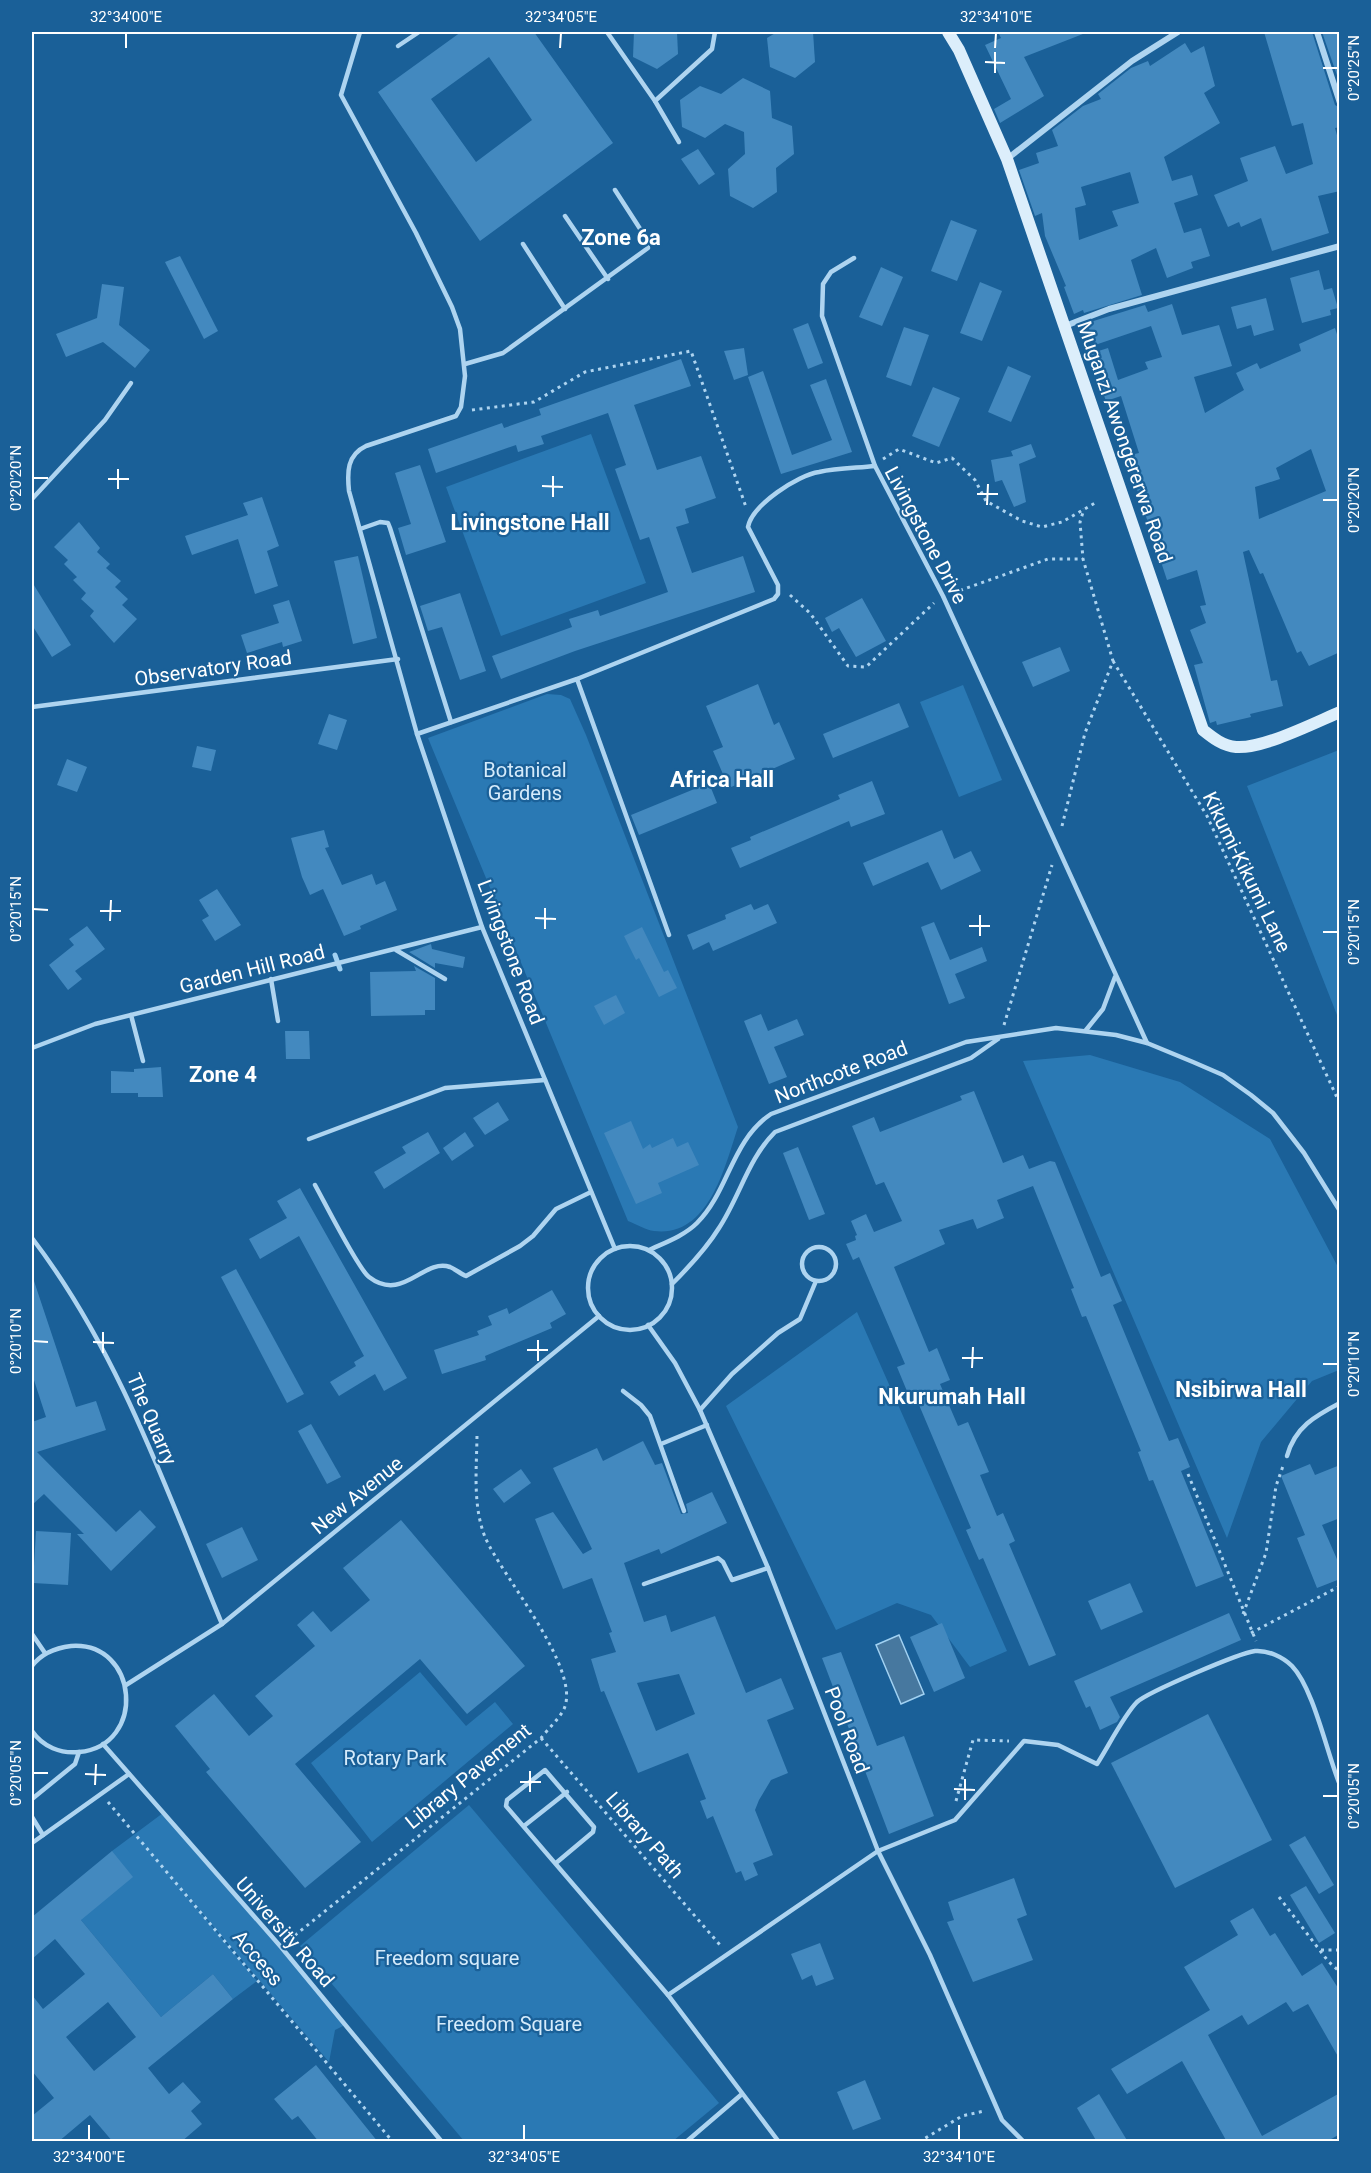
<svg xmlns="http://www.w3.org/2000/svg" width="1371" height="2173" font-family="Roboto,sans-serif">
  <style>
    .green { fill: #2a79b4 }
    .water { fill: #47789f; stroke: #a1d1f2; stroke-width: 1.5 }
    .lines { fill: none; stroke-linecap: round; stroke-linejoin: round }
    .stream { stroke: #a1d1f2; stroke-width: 5 }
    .building { fill: #4389bf; fill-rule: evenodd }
    .path { stroke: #aed4f0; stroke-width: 3; stroke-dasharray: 3 4.5; stroke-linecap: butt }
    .lane { stroke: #aed4f0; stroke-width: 4.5 }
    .street { stroke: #aed4f0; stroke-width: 6 }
    .secondary { stroke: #dceefb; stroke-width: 12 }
    .ticks { fill: none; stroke: #fff; stroke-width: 2 }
    .labels { text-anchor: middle; stroke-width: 4.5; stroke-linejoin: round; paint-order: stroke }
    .street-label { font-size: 20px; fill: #fff; stroke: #1a6098 }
    .park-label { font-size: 20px; fill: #d5ebfb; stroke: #1a6098 }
    .quarter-label { font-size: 22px; font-weight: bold; fill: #fff; stroke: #1a6098 }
    .neatline { fill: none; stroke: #fff; stroke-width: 2 }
    .ticks-label { font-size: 15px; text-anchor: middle; fill: #fff }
  </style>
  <rect width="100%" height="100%" fill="#1a6098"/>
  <g class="green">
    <path d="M591,434L646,583L501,636L446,487Z"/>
    <path d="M963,685L1002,780L959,797L920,702Z"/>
    <path d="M547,694L561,695L570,699L586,735L738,1127C725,1166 709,1238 654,1231C646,1230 636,1224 628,1221L428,738Z"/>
    <path d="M1339,750V1020L1247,786Z"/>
    <path d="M1090,1055L1180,1082L1270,1139L1339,1269V1370L1312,1381L1261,1442L1227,1538L1023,1061Z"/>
    <path d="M857,1312L1007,1651L970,1667L931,1615L897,1603L836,1630L726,1406Z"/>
    <path d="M420,1672L466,1726L495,1702L513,1724L372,1842L311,1763Z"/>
    <path d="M469,1805L719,2103L673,2141H464L300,1946Z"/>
    <path d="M163,1813L345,2025L335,2030L329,2062L178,1885L257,1981L233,1999L213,1974L161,2017L81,1920L112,1851Z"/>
  </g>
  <path class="water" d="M899,1635L924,1694L901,1704L876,1645Z"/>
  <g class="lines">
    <path class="stream" d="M335,955L340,969"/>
  </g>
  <g class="building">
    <path d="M461,32H534L613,143L480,241L378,92ZM489,57L532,120L476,162L431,99Z"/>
    <path d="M634,32H677L678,54L657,69L633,57Z"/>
    <path d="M777,32H813L815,62L795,78L770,67L767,38Z"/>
    <path d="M998,32H1088L1024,57L1044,96L1000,123L994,109L1011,99L985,45L1001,38Z"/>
    <path d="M1264,32H1312L1335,105L1340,108V127L1335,128L1340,146V191L1318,196L1329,233L1272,251L1261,218L1241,227L1239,222L1228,227L1214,195L1248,181L1240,158L1275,146L1286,174L1313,164L1303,123L1292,126Z"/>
    <path d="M1322,32H1340V84Z"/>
    <path d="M1185,43L1191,53L1204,46L1215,86L1204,93L1220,123L1164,157L1172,181L1192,175L1198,195L1174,203L1184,233L1201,228L1210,256L1191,262L1193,268L1167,278L1156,248L1131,260L1142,295L1084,313L1083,310L1074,314L1064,287L1066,286L1045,236L1042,213L1035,216L1019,170L1039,163L1036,153L1058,146L1052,130L1083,106L1101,99L1098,94L1131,68L1148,61L1150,66ZM1130,172L1139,203L1112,211L1118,226L1079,240L1075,208L1086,205L1081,187Z"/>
    <path d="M743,78L770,91L772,118L792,126L794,154L776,168L777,192L753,208L730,196L728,169L745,154L744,132L725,124L705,138L682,127L680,100L700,86L721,94Z"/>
    <path d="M698,149L715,174L699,185L681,159Z"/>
    <path d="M951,220L977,230L957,281L931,271Z"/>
    <path d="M180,256L218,331L204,339L165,262Z"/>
    <path d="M881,267L903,277L882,326L859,317Z"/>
    <path d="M1319,270L1324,290L1332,288L1338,308L1330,310L1331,315L1302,323L1290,278Z"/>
    <path d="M980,282L1002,291L982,341L960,333Z"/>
    <path d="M102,284L124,287L119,325L150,350L135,368L103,342L66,357L56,334L97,318Z"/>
    <path d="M1266,298L1274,330L1254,336L1251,325L1237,329L1231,307Z"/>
    <path d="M1172,304L1182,335L1219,325L1232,366L1194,377L1205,413L1244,390L1236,373L1257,363L1260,369L1301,351L1299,344L1335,328L1340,344V652L1309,666L1301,651L1297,653L1263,573L1260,574L1249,550L1243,552L1271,681L1277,680L1283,706L1250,714L1251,717L1217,725L1216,721L1210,723L1194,665L1203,663L1190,630L1206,623L1200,606L1206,605L1197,570L1167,580L1126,456L1139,453L1121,396L1106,401L1089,354L1108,348L1118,380L1148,369L1145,362L1162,357L1151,326L1095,345L1087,323L1145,305L1148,312ZM1311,449L1326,491L1259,519L1255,487L1280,479L1276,468Z"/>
    <path d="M808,323L823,363L808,369L793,329Z"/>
    <path d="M904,327L929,335L911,386L886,377Z"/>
    <path d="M744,348L748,375L734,380L724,351Z"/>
    <path d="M681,359L691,386L634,405L657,470L701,456L716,498L685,509L689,523L676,527L692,573L743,556L755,592L575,651L501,679L492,656L572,627L569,619L598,610L600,616L668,592L649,537L640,540L615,469L626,465L608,413L541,436L544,444L518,452L516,445L436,473L428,449L502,423L504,428L541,415L539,409Z"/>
    <path d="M1008,366L1031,376L1011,422L988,412Z"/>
    <path d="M763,371L792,455L832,440L810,385L826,379L852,452L781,474L748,377Z"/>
    <path d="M933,387L960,398L939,447L912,436Z"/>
    <path d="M1031,444L1036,457L1019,464L1026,502L1014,507L1002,480L995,482L991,460L1013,456L1011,451Z"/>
    <path d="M420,465L446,542L406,555L398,528L411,524L395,473Z"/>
    <path d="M262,497L279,546L267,551L278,586L255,594L238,539L192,555L185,536L248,515L243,503Z"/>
    <path d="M79,522L100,548L97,552L110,564L106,568L121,581L115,587L128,599L122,605L137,619L114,643L90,616L94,611L81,599L86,593L73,580L77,577L64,564L68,560L54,547Z"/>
    <path d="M358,556L377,638L353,644L334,561Z"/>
    <path d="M32,582L71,645L52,657L32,625Z"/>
    <path d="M460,593L486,671L460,680L442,627L428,631L420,606Z"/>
    <path d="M862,598L886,641L856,657L839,628L832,632L825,618Z"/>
    <path d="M289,600L302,641L283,647L282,642L247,653L241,635L279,623L273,605Z"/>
    <path d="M1060,647L1070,671L1033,687L1022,662Z"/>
    <path d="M758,684L774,725L779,722L795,759L729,788L713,751L723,747L706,706Z"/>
    <path d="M899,703L909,727L833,758L823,734Z"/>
    <path d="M329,714L347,720L337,750L318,744Z"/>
    <path d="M197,746L216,750L211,771L192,767Z"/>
    <path d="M67,759L87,767L77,792L57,785Z"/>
    <path d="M872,781L885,814L851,827L849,821L740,868L731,848L751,840L750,837L840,799L838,795Z"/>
    <path d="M709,783L717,803L639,835L631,815Z"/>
    <path d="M324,830L329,847L325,848L342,885L372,874L376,885L385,881L397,910L360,926L361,929L344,936L323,889L310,895L302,877L291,838Z"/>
    <path d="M942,830L954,859L971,851L981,871L941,890L928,862L873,886L863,863Z"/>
    <path d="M217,889L241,925L215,941L202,920L209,916L199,900Z"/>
    <path d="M751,904L754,910L768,904L777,923L713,951L709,942L693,950L687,935L726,919L725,915Z"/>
    <path d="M934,922L950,960L982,947L987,961L955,974L965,998L949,1004L921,927Z"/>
    <path d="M87,926L105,949L75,971L82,979L68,990L49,965L74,945L69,939Z"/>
    <path d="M642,927L664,972L668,970L677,988L659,997L639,958L636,960L624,936Z"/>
    <path d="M431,944L432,949L465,957L463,968L435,963V968L409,952Z"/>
    <path d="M414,966L435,978V1010H425V1015L371,1016L370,972L416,971Z"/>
    <path d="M616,995L625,1013L604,1025L594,1006Z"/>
    <path d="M761,1014L768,1031L797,1019L804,1035L774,1047L787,1077L769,1084L744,1021Z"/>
    <path d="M285,1031H309L310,1059H286Z"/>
    <path d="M161,1067L163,1097H138V1093H111V1071L134,1072V1069Z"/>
    <path d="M974,1091L1003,1163L1023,1155L1029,1169L1050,1161L1055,1162L1101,1277L1110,1273L1122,1301L1113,1305L1169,1441L1178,1438L1190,1467L1181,1471L1224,1576L1196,1587L1153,1480L1149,1481L1138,1452L1141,1451L1086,1316L1082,1317L1071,1289L1074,1288L1033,1186L997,1200L1004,1218L977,1229L973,1219L939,1230L945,1244L894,1267L929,1352L937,1348L950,1380L940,1384L958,1426L968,1422L989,1472L980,1475L997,1516L1003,1513L1015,1541L1009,1544L1056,1655L1029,1666L983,1558L979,1560L966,1530L971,1528L914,1393L909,1396L897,1367L905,1364L859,1257L853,1260L846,1244L856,1240L855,1236L857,1235L851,1221L866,1214L874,1232L902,1221L884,1182L876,1185L852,1126L874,1117L880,1132L962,1100L960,1096Z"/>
    <path d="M498,1102L509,1120L485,1135L473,1118Z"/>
    <path d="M631,1121L643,1149L650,1144L652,1148L673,1138L677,1147L688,1142L699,1165L658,1183L662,1193L636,1204L604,1133Z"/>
    <path d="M428,1132L440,1153L384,1189L374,1172L406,1153L402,1147Z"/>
    <path d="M465,1132L474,1146L452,1161L443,1148Z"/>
    <path d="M798,1147L825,1214L809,1220L783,1153Z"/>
    <path d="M300,1188L407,1378L384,1391L375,1374L339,1396L330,1382L356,1366L354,1362L364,1356L299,1236L260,1259L249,1239L287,1218L277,1201Z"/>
    <path d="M236,1269L304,1394L287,1403L221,1277Z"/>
    <path d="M32,1281H34L76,1407L96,1401L106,1430L37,1452L116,1532L140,1510L156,1527L111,1571L77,1534H84L44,1494L32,1505V1422L46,1417L32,1374Z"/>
    <path d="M552,1290L566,1314L550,1323L552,1328L485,1356L486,1360L442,1374L434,1350L479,1335L477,1331L492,1325L488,1316L507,1308L509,1314Z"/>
    <path d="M311,1424L341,1477L327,1484L298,1431Z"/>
    <path d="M643,1441L655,1465L662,1463L681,1514L688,1513L686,1504L712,1492L727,1523L661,1554L659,1549L624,1563L644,1622L666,1615L671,1632L715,1616L746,1693L781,1678L794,1709L767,1720L788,1773L771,1780L759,1800L755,1810L773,1855L753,1863L758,1875L745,1881L741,1871L736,1873L713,1816L707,1819L700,1801L706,1799L688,1753L638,1773L604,1691L601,1692L591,1659L616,1652L609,1633L612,1632L592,1578L563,1589L535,1519L553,1512L583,1554L592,1549L553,1468L597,1448L603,1461ZM679,1674L695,1714L656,1731L637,1683Z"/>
    <path d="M1310,1464L1315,1475L1340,1465V1518L1322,1525L1340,1566V1579L1317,1588L1297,1538L1305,1535L1281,1476Z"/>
    <path d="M521,1469L531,1483L504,1503L493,1489Z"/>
    <path d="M401,1520L525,1666L467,1714L420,1659L295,1764L361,1842L305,1888L206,1772L210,1769L175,1726L214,1694L249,1736L273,1716L255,1696L315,1646L297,1625L313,1611L331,1632L370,1600L343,1568Z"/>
    <path d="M242,1527L258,1560L222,1578L206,1544Z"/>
    <path d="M36,1531L71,1533L68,1585L33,1583Z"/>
    <path d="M1130,1583L1143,1612L1101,1630L1088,1601Z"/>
    <path d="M1229,1613L1241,1640L1110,1697L1120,1717L1117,1722L1100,1730L1090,1706L1086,1708L1074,1681Z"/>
    <path d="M942,1623L965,1678L934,1692L910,1637Z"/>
    <path d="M841,1652L877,1746L904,1736L934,1816L889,1834L822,1658Z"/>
    <path d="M1208,1714L1272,1840L1175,1888L1111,1763Z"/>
    <path d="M1305,1836L1334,1885L1319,1894L1289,1845Z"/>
    <path d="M112,1851L133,1877L81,1920L161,2017L213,1974L233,1999L148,2068L169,2094L183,2082L201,2102L191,2111L202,2124L181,2142H113L90,2115L58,2142H32V2116L54,2098L32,2071V1995L43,2009L85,1974L55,1939L32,1959V1917ZM108,2002L136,2037L94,2071L66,2037Z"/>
    <path d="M1014,1878L1027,1915L1017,1919L1033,1960L973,1982L947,1922L954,1920L948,1902Z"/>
    <path d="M1306,1886L1335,1933L1319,1943L1290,1895Z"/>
    <path d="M1253,1908L1270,1936L1275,1933L1302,1976L1322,1963L1340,1991V2060L1308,2004L1293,2012L1286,2002L1248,2025L1242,2015L1208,2035L1262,2136L1340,2093V2134L1326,2142H1227L1182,2061L1127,2094L1111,2069L1210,2010L1184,1967L1238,1935L1230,1921Z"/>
    <path d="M820,1943L834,1979L816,1986L812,1975L802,1980L791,1954Z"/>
    <path d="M316,2065L378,2142H319L298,2116L292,2120L274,2099Z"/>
    <path d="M865,2080L881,2119L853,2130L837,2092Z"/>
    <path d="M1099,2094L1128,2142H1097L1077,2108Z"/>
  </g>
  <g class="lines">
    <g class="path">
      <path d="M472,410L534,402L585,372L691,351L746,507"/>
      <path d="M883,459L899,449L936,463L952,458L975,480L986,501L1022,521L1042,527L1062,522L1095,503"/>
      <path d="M953,593L1048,559H1083"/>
      <path d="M790,595L810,613L848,666L866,667L934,603"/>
      <path d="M1113,661L1207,816L1340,1104"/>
      <path d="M1062,826L1085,733L1113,661L1083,559L1080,522L1084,509"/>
      <path d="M1004,1025L1052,865"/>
      <path d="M1188,1474L1256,1641"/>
      <path d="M1243,1614L1266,1553L1276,1486L1283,1466"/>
      <path d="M1251,1633L1340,1586"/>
      <path d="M541,1738L720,1945"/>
      <path d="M956,1801L973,1740L1009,1741"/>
      <path d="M108,1802L393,2142"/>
      <path d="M1279,1897L1328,1961L1340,1972"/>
      <path d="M289,1940L541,1738C548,1729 559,1719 564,1709C582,1669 501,1575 485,1537C472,1504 477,1466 477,1432"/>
      <path d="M1321,1950H1340"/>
      <path d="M919,2142L962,2116L984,2111"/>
    </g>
    <g class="lane">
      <path d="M360,32L341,95L416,233L452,307L460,329L465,376L461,407L456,416L366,446C347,455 347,472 349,491L417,734L482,927L615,1249"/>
      <path d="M607,32L655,101L679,142"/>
      <path d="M398,46L419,32"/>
      <path d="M655,101L712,49L715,32"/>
      <path d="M565,216L608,279"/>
      <path d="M523,244L565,309"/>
      <path d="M854,258L831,272L823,284L822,316L875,466L943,596L1147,1043"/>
      <path d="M465,364L503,353L648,248L646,238L615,190"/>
      <path d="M32,499L105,420L131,383"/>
      <path d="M360,529L380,522L388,523L390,528L451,722"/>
      <path d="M577,679L669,935"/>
      <path d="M32,707L398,659"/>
      <path d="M417,734L577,679L774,599L778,594V585L748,527C752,505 798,475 819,472C837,468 857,468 875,466"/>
      <path d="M396,950L445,979"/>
      <path d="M271,979L278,1021"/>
      <path d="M131,1015L143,1061"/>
      <path d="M1086,1030L1103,1009L1115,977"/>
      <path d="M32,1048L95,1024L482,927"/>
      <path d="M309,1139L445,1088L545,1080"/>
      <path d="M315,1185C324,1201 358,1269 369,1277C403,1303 423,1258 450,1267C455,1269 461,1274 466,1276L520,1246L533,1236L556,1209L591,1192"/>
      <path d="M32,1238C120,1353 167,1492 222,1624"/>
      <circle cx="630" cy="1288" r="42"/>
      <circle cx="819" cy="1264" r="17"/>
      <path d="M649,1250C664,1243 684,1236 697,1223C729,1191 731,1141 771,1114L966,1042L1056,1028L1116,1035L1147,1043L1193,1062L1223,1075L1251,1095L1273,1113L1304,1153L1340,1211"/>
      <path d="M672,1284C689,1267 706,1249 719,1228C740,1196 748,1159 775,1132L971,1058L998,1039"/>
      <path d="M648,1325L675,1363L700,1410L768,1568L878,1851L930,1955L1002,2120L1024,2142"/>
      <path d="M623,1391L641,1405L650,1416L684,1511"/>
      <path d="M700,1410L732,1374L778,1333L800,1319L816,1281"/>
      <path d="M661,1444L707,1425"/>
      <path d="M1287,1456C1295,1427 1315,1416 1340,1403"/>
      <path d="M644,1584L718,1558L723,1562L732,1580L768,1568"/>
      <path d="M32,1634L45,1653"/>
      <path d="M32,1666C41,1654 55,1648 71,1646C139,1641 147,1746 79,1752C61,1754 43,1747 32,1731"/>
      <path d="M126,1685L222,1624L599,1316"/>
      <path d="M103,1744L281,1947L442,2142"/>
      <path d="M32,1799L75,1764L79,1752"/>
      <path d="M32,1817L43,1835"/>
      <path d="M524,1826L567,1792"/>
      <path d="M32,1843L129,1774"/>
      <path d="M556,1863L593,1832L594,1827L545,1770L507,1800L506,1806L668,1995L779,2142"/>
      <path d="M668,1995L878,1851L955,1820L1024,1741L1058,1745L1097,1764C1108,1747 1124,1715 1137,1702C1148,1692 1239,1653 1255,1651C1268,1650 1283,1657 1292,1666C1314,1689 1327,1754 1340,1785"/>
      <path d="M686,2142L742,2094"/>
    </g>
    <g class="street">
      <path d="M1317,32L1340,103"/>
      <path d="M1007,159L1132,61L1178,32"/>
      <path d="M1065,326L1109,309L1340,246"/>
    </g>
    <path class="secondary" d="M948,32L959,50L1007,159L1203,730C1213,738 1223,746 1236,747C1263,749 1314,723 1340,712"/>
  </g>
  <path class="ticks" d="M126,48V33M560,48L561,33M995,48L996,33M985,62L1005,63M1323,68H1338M995,73V52M33,478H48M108,479H129M542,486L563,487M118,489V469M977,494H998M553,497V476M1323,500H1338M987,505L988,484M33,909L48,910M100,911H121M535,918L556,919M110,921L111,900M969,926H990M545,929V908M1323,932H1338M980,936V915M33,1341L48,1342M93,1342L114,1343M527,1350H548M103,1353V1332M962,1358H983M538,1361V1340M1323,1364H1338M972,1368L973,1347M33,1773H48M85,1774L106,1775M520,1782H541M95,1785L96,1764M954,1789L975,1790M530,1792V1771M1323,1796H1338M965,1800V1779M89,2140V2125M524,2140V2125M959,2140V2125"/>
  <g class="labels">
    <g class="street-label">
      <text transform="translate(1125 442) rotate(71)" y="7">Muganzi Awongererwa Road</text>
      <text transform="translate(926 535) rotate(62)" y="7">Livingstone Drive</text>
      <text transform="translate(213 668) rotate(-8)" y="7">Observatory Road</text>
      <text transform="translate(1247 872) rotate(64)" y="7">Kikumi-Kikumi Lane</text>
      <text transform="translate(511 952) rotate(69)" y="7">Livingstone Road</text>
      <text transform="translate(252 969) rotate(-14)" y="7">Garden Hill Road</text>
      <text transform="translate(841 1072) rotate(-21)" y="7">Northcote Road</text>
      <text transform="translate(152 1419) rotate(67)" y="7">The Quarry</text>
      <text transform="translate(357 1495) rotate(-39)" y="7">New Avenue</text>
      <text transform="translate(847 1730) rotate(69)" y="7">Pool Road</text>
      <text transform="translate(468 1776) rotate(-39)" y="7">Library Pavement</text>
      <text transform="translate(645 1835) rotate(49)" y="7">Library Path</text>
      <text transform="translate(285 1932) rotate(49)" y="7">University Road</text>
      <text transform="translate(258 1958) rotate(50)" y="7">Access</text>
    </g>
    <g class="park-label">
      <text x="525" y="777">Botanical<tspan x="525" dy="23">Gardens</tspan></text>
      <text x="395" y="1765">Rotary Park</text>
      <text x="447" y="1965">Freedom square</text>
      <text x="509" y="2031">Freedom Square</text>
    </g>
    <g class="quarter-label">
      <text x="621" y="245">Zone 6a</text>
      <text x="530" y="530">Livingstone Hall</text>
      <text x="722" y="787">Africa Hall</text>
      <text x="223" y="1082">Zone 4</text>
      <text x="1241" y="1397">Nsibirwa Hall</text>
      <text x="952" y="1404">Nkurumah Hall</text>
    </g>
  </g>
  <rect width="1371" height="2173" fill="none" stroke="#1a6098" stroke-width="66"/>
  <rect x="33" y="33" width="1305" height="2107" class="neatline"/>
  <g class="ticks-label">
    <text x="126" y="22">32°34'00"E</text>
    <text x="561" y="22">32°34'05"E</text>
    <text x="996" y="22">32°34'10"E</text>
    <text transform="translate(1354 68) rotate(-90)" y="5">0°20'25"N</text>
    <text transform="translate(16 478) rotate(-90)" y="5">0°20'20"N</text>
    <text transform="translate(1354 500) rotate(-90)" y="5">0°20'20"N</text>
    <text transform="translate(16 909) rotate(-90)" y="5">0°20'15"N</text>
    <text transform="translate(1354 932) rotate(-90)" y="5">0°20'15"N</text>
    <text transform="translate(16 1341) rotate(-90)" y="5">0°20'10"N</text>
    <text transform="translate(1354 1364) rotate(-90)" y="5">0°20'10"N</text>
    <text transform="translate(16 1773) rotate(-90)" y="5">0°20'05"N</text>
    <text transform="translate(1354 1796) rotate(-90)" y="5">0°20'05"N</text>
    <text x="89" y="2162">32°34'00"E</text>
    <text x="524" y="2162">32°34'05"E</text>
    <text x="959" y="2162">32°34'10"E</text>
  </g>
</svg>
